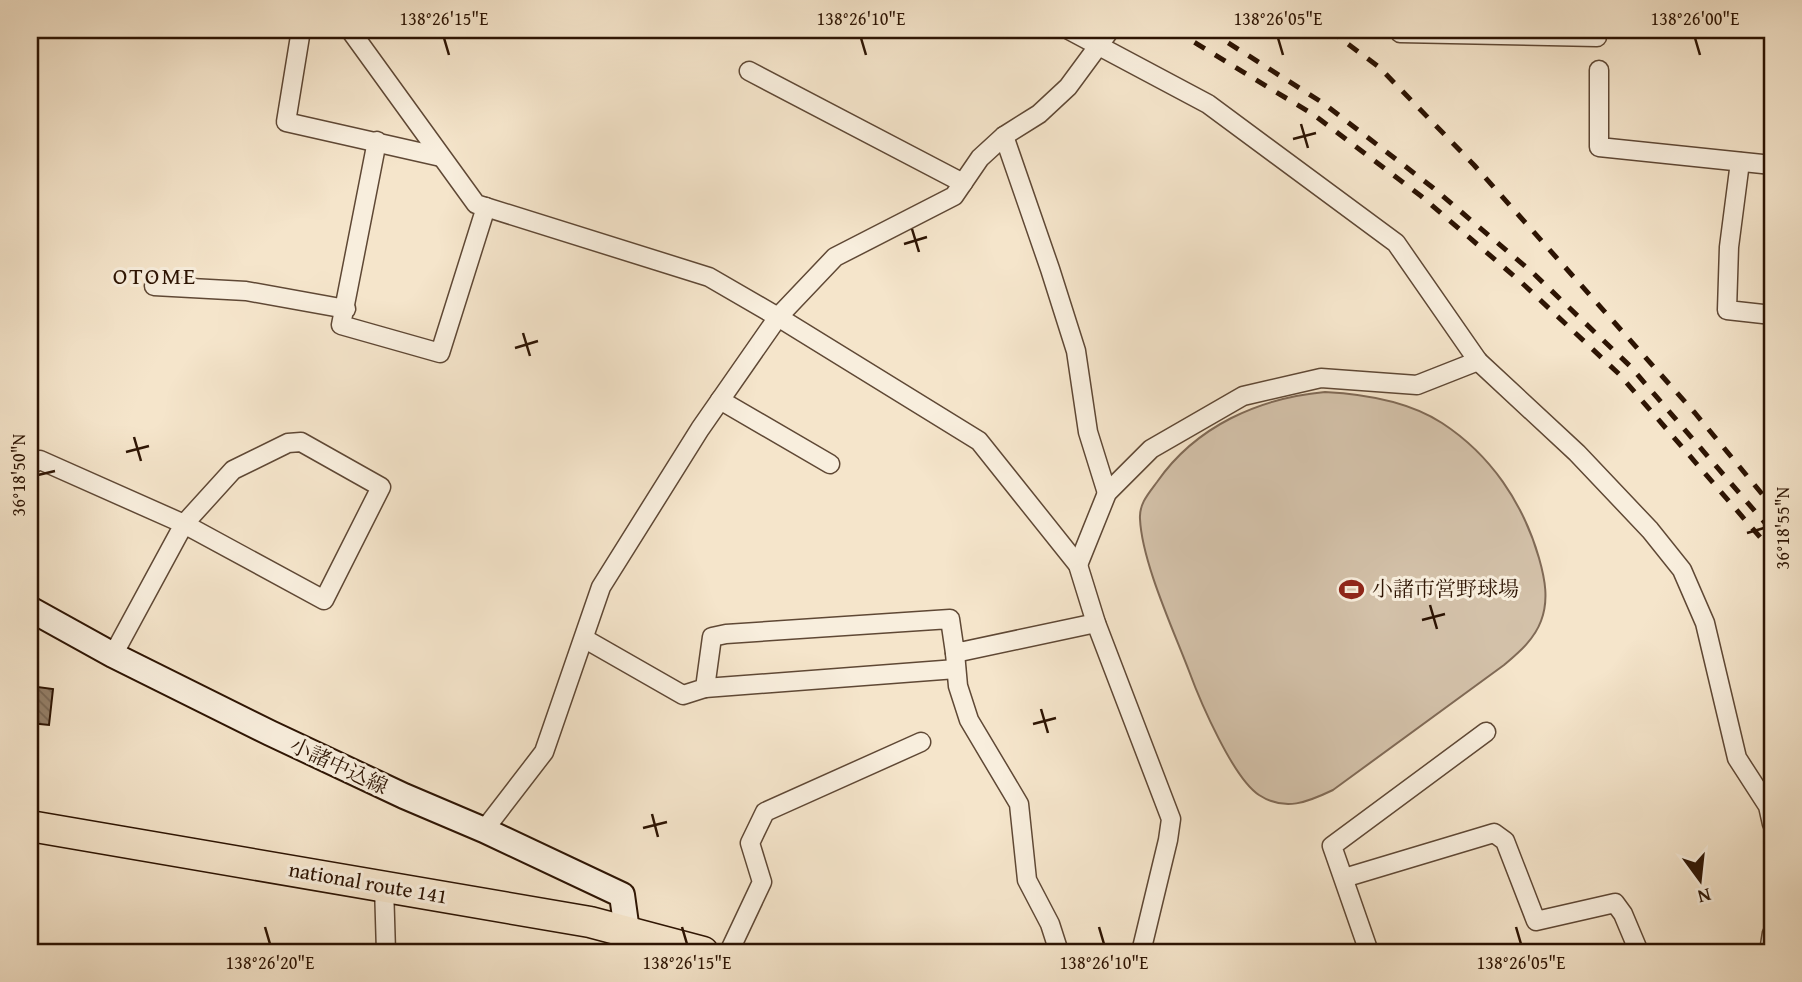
<svg xmlns="http://www.w3.org/2000/svg" width="1802" height="982" font-family="'Gentium Book Plus','Noto Serif JP',serif">
  <style>
    .green { fill: #d3c1a9; stroke: #806a56; stroke-width: 2 }
    .building { fill: url(#building-back-hatch); stroke: #2d1403; stroke-width: 2 }
    .lines { fill: none; stroke-linecap: round; stroke-linejoin: round }
    .minor-casing { stroke: #5f4835; stroke-width: 21 }
    .secondary-casing { stroke: #2d1403; stroke-width: 28 }
    .trunk-casing { stroke: #2d1403; stroke-width: 33 }
    .minor { stroke: #f8eedd; stroke-width: 18 }
    .secondary { stroke: #f8eedd; stroke-width: 24 }
    .trunk { stroke: #f5e5cb; stroke-width: 30 }
    .rail { stroke: #2d1403; stroke-width: 5; stroke-dasharray: 12 12; stroke-linecap: butt }
    .ticks { fill: none; stroke: #2d1403; stroke-width: 2.5 }
    .labels { text-anchor: middle; stroke-width: 6; stroke-linejoin: round; paint-order: stroke }
    .poi-label { font-size: 21px; fill: #2d1403; stroke: #f8eedd; text-anchor: start }
    .street-label { font-size: 21px; fill: #2d1403; stroke: #f8eedd }
    .quarter-label { font-size: 24px; letter-spacing: 2px; fill: #2d1403; stroke: #f8eedd }
    .neatline { fill: none; stroke: #2d1403; stroke-width: 2.5 }
    .ticks-label { font-size: 18px; text-anchor: middle; fill: #2d1403 }
  </style>
  <defs>
    <pattern id="building-back-hatch" width="6" height="6" patternUnits="userSpaceOnUse" patternTransform="scale(1.75)"><rect width="6" height="6" fill="#95816b"/><path d="M-1 5l2 2M0 0l6 6M5-1l2 2" fill="none" stroke="#7a6856"/></pattern>
  </defs>
  <rect width="100%" height="100%" fill="#f5e5cb"/>
  <filter id="stains"><feTurbulence type="fractalNoise" baseFrequency=".00286" numOctaves="4"/><feColorMatrix values="0 0 0 0 .2 0 0 0 0 .09 0 0 0 0 .02 0 0 0 .5 -.17"/></filter>
  <radialGradient id="worn" r=".72"><stop offset=".6" stop-color="#630" stop-opacity="0"/><stop offset="1" stop-color="#630" stop-opacity=".3"/></radialGradient>
  <path class="green" d="M1325,392C1364,394 1408,401 1442,423C1491,455 1523,503 1539,558C1545,579 1549,600 1541,621C1534,640 1518,653 1504,665L1333,790C1308,802 1285,812 1259,795C1233,778 1200,701 1189,671C1173,629 1142,562 1140,519C1139,504 1148,494 1157,482C1196,426 1259,398 1325,392Z"/>
  <path class="building" d="M30,686L53,689L49,725L30,723Z"/>
  <g class="lines">
    <defs>
      <g id="minor">
        <path d="M301,30L286,122L441,157"/>
        <path d="M350,30L476,204L709,277L778,317L979,441L1078,565L1096,623L1171,819L1168,840L1141,952"/>
        <path d="M1069,30L1208,104L1396,243L1478,361L1577,453L1650,530L1682,570L1705,623L1737,758L1768,806L1772,824"/>
        <path d="M1400,30V33L1597,37"/>
        <path d="M1599,70V147L1772,165"/>
        <path d="M749,71L963,183"/>
        <path d="M1004,136L1050,269L1076,351L1088,432L1107,493"/>
        <path d="M377,141L341,325L440,353L486,207"/>
        <path d="M1740,162L1729,247L1727,310L1772,315"/>
        <path d="M154,286L246,291L346,309"/>
        <path d="M720,400L830,464"/>
        <path d="M30,465L40,460L184,524L324,600L381,487L301,442L288,443L233,470L184,524L113,655"/>
        <path d="M1078,565L1107,493L1151,449L1243,396L1321,378L1417,385L1478,361"/>
        <path d="M585,639L683,695L705,688L712,637L726,634L950,619L955,653L1096,623"/>
        <path d="M955,653L958,686L969,720L1019,804L1027,880L1050,924L1059,952"/>
        <path d="M705,688L956,669"/>
        <path d="M484,830L544,752L601,587L700,429L778,317L835,257L954,196L980,158L1004,136L1039,114L1068,87L1110,30"/>
        <path d="M1344,878L1494,833L1505,841L1536,921L1615,903L1623,914L1639,952"/>
        <path d="M384,886L386,952"/>
        <path d="M729,952L762,882L750,843L765,812L921,742"/>
        <path d="M1369,952L1332,846L1486,732"/>
        <path d="M1769,952L1772,933"/>
      </g>
      <path id="secondary" d="M30,609L113,655L270,733L404,796L484,830L622,895L627,931"/>
      <path id="trunk" d="M30,826L590,922L703,952"/>
    </defs>
    <use href="#minor" class="minor-casing"/>
    <use href="#secondary" class="secondary-casing"/>
    <use href="#trunk" class="trunk-casing"/>
    <use href="#minor" class="minor"/>
    <use href="#secondary" class="secondary"/>
    <use href="#trunk" class="trunk"/>
    <g class="rail">
      <path d="M1174,30L1314,115L1421,196L1521,282L1619,374L1772,551"/>
      <path d="M1208,30L1323,103L1432,187L1533,273L1630,366L1772,531"/>
      <path d="M1329,30L1379,67L1474,165L1695,413L1772,506"/>
    </g>
  </g>
  <path class="ticks" d="M444,38L449,55M861,38L866,55M1278,38L1283,55M1695,38L1700,55M1301,124L1308,148M1293,139L1316,133M912,229L919,252M904,244L927,237M523,333L530,356M515,348L538,341M134,437L141,461M126,452L149,446M38,475L55,471M1747,533L1764,528M1430,605L1437,629M1422,620L1445,614M1041,709L1048,733M1033,724L1056,718M652,814L658,837M643,828L667,822M265,927L270,944M682,927L687,944M1099,927L1104,944M1516,927L1521,944"/>
  <defs>
    <symbol id="stadium-bare" viewBox="-9 -9 18 18"><path d="M0-5a6.5 5 0 1 0 0 10a6.5 5 0 1 0 0-10ZM-3.5-1.8h7v3.6h-7Z" fill="#8f2418" stroke="#f8eedd" stroke-width="2.5" paint-order="stroke"/></symbol>
  </defs>
  <g fill-rule="evenodd">
    <use href="#stadium-bare" x="1334" y="572" width="35" height="35"/>
  </g>
  <g class="labels">
    <g class="poi-label">
      <text x="1372" y="596">小諸市営野球場</text>
    </g>
    <g class="street-label">
      <text transform="translate(339 766) rotate(25)" y="7">小諸中込線</text>
      <text transform="translate(368 883) rotate(10)" y="7">national route 141</text>
    </g>
    <g class="quarter-label">
      <text x="155" y="284">OTOME</text>
    </g>
  </g>
  <rect width="1802" height="982" fill="none" stroke="#f5e5cb" stroke-width="77"/>
  <g transform="translate(1700 880) rotate(165)" stroke="#f8eedd" stroke-width="5" paint-order="stroke">
  <path d="M0-5L12 26L0 18L-12 26Z" fill="#2d1403"/>
  <text y="-10" font-size="19" font-weight="bold" text-anchor="middle" fill="#2d1403">N</text>
  </g>
  <rect x="38" y="38" width="1726" height="906" class="neatline"/>
  <g class="ticks-label">
    <text x="444" y="25">138°26'15"E</text>
    <text x="861" y="25">138°26'10"E</text>
    <text x="1278" y="25">138°26'05"E</text>
    <text x="1695" y="25">138°26'00"E</text>
    <text transform="translate(19 475) rotate(-90)" y="6">36°18'50"N</text>
    <text transform="translate(1783 528) rotate(-90)" y="6">36°18'55"N</text>
    <text x="270" y="969">138°26'20"E</text>
    <text x="687" y="969">138°26'15"E</text>
    <text x="1104" y="969">138°26'10"E</text>
    <text x="1521" y="969">138°26'05"E</text>
  </g>
  <rect width="100%" height="100%" filter="url(#stains)"/>
  <rect width="100%" height="100%" fill="url(#worn)"/>
</svg>
